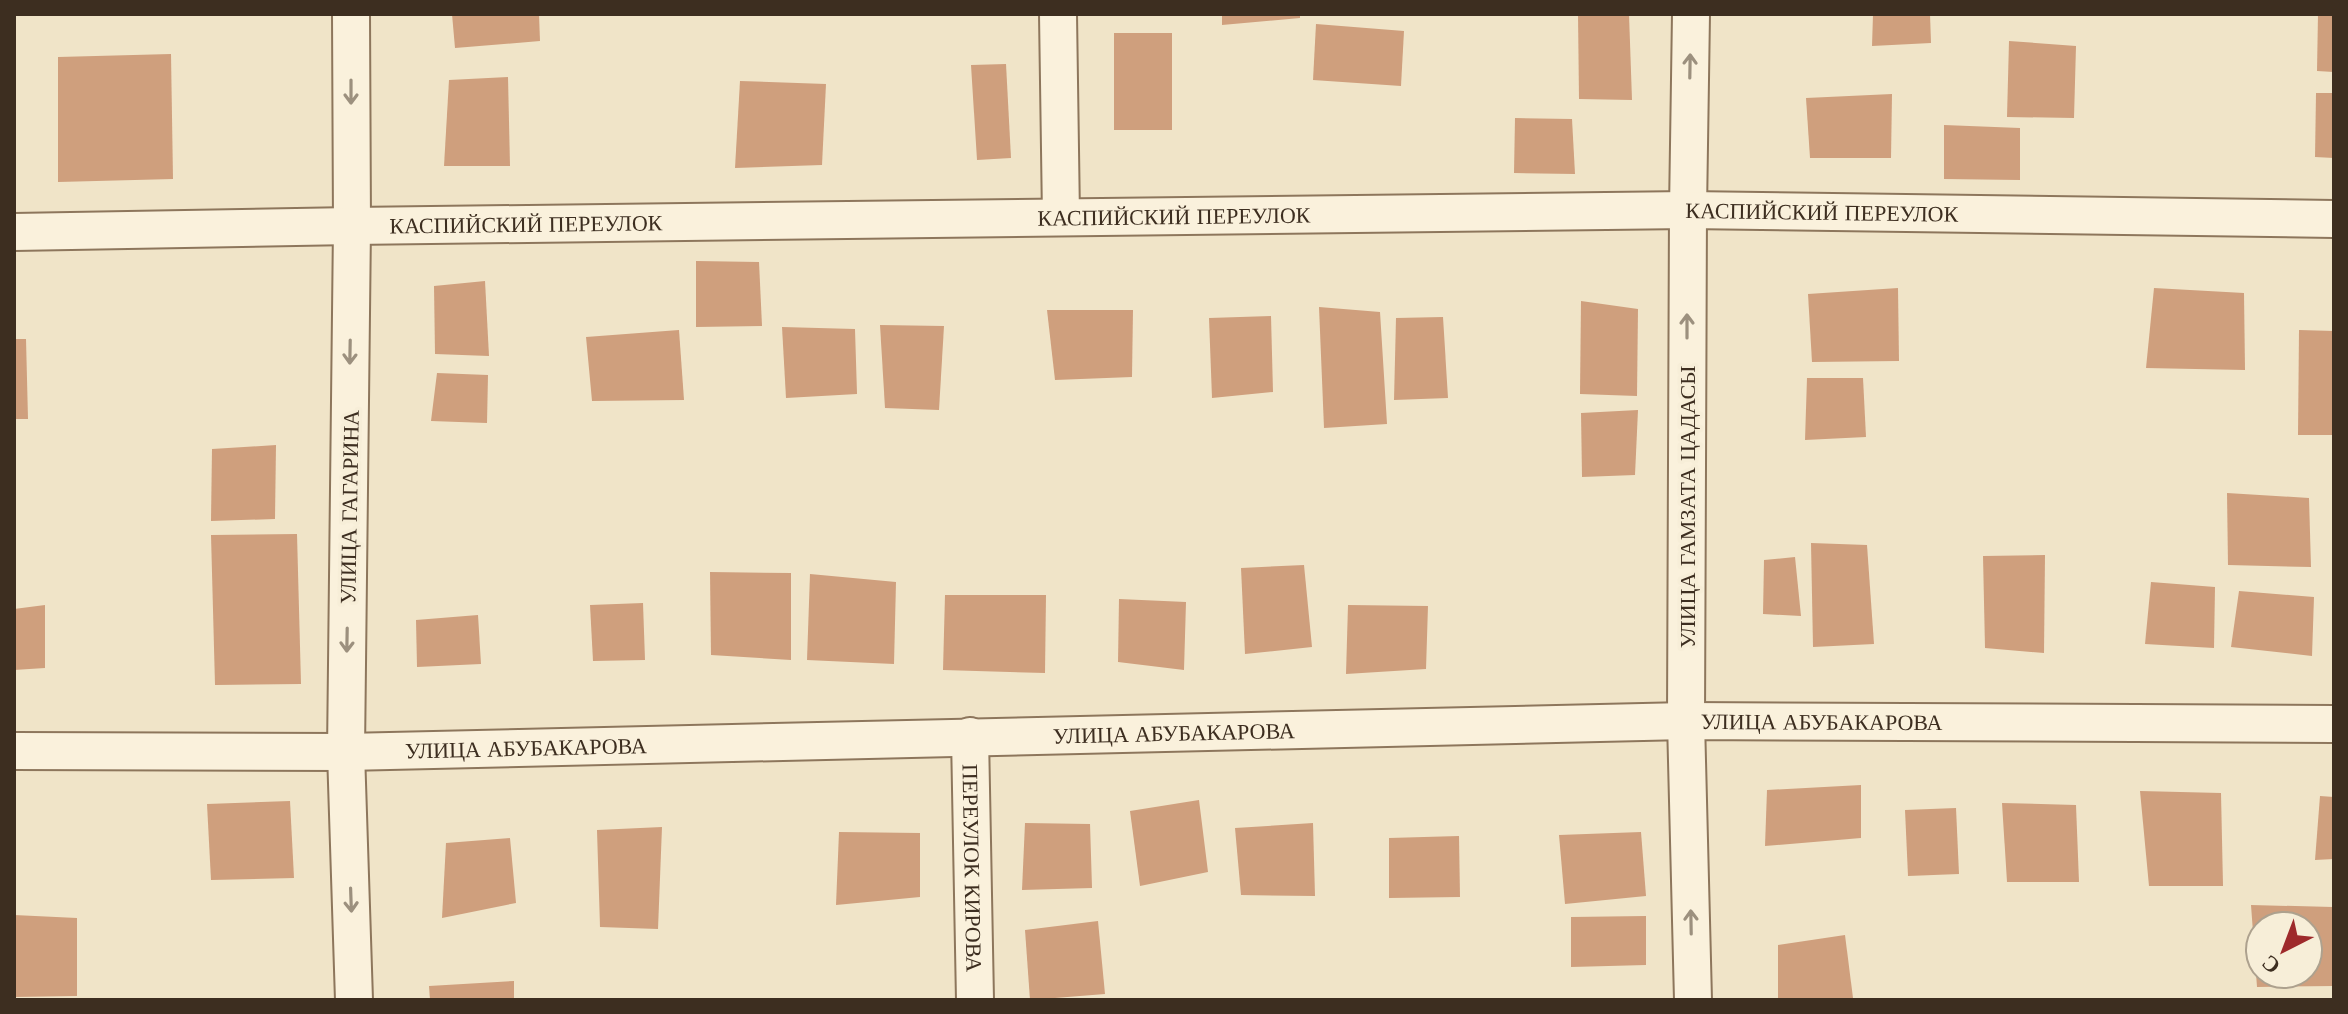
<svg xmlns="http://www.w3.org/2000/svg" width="2348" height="1014" font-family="'Libre Baskerville',serif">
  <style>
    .building { fill: #cf9f7d; fill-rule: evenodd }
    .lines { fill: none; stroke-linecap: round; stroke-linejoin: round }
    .minor-casing { stroke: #8d765c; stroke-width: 40 }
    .minor { stroke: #faf1dc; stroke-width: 36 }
    .oneway { stroke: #9c907e }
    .labels { text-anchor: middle; stroke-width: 7; stroke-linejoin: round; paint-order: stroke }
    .street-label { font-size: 22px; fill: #3d2e20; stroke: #f7eed8 }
  </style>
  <rect width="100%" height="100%" fill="#f0e4c8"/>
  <g class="building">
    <path d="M452,14H539L540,41L455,48Z"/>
    <path d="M1222,14H1300V18L1222,25Z"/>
    <path d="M1578,14H1629L1632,100L1579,99Z"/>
    <path d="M1873,14H1930L1931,43L1872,46Z"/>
    <path d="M2318,14H2334V72L2317,71Z"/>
    <path d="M1316,24L1404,31L1401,86L1313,80Z"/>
    <rect x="1114" y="33" width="58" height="97"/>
    <path d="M2009,41L2076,46L2074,118L2007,117Z"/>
    <path d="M171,54L173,179L58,182V57Z"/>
    <path d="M1006,64L1011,158L977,160L971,65Z"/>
    <path d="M508,77L510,166H444L449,80Z"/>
    <path d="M740,81L826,84L822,165L735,168Z"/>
    <path d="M2316,93H2334V158L2315,157Z"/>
    <path d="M1892,94L1891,158H1810L1806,98Z"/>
    <path d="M1515,118L1572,119L1575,174L1514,173Z"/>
    <path d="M1944,125L2020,128V180L1944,179Z"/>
    <path d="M696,261L759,262L762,326L696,327Z"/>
    <path d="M485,281L489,356L435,354L434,286Z"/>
    <path d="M1898,288L1899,361L1812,362L1808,294Z"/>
    <path d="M2154,288L2244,293L2245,370L2146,368Z"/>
    <path d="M1581,301L1638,309L1637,396L1580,394Z"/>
    <path d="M1319,307L1380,312L1387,424L1324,428Z"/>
    <path d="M1047,310H1133L1132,377L1055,380Z"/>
    <path d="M1271,316L1273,392L1212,398L1209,318Z"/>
    <path d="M1443,317L1448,398L1394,400L1396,318Z"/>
    <path d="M880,325L944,326L939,410L885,408Z"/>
    <path d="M782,327L855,329L857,394L786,398Z"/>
    <path d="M679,330L684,400L592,401L586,337Z"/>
    <path d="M2299,330L2334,331V435H2298Z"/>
    <path d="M14,339H26L28,419H14Z"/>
    <path d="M437,373L488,375L487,423L431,421Z"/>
    <path d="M1807,378H1863L1866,437L1805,440Z"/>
    <path d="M1638,410L1635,475L1582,477L1581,413Z"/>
    <path d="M276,445L275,519L211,521L212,449Z"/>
    <path d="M2227,493L2309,498L2311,567L2228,565Z"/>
    <path d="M297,534L301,684L215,685L211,535Z"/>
    <path d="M1811,543L1867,545L1874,644L1813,647Z"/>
    <path d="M2045,555L2044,653L1985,648L1983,556Z"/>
    <path d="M1795,557L1801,616L1763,614L1764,560Z"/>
    <path d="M1304,565L1312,647L1245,654L1241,568Z"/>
    <path d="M710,572L791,573V660L711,655Z"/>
    <path d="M810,574L896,582L894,664L807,660Z"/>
    <path d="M2151,582L2215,587L2214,648L2145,644Z"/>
    <path d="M2239,591L2314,597L2312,656L2231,647Z"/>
    <path d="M945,595H1046L1045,673L943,670Z"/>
    <path d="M1119,599L1186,602L1184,670L1118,662Z"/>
    <path d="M643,603L645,660L593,661L590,605Z"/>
    <path d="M45,605V668L14,670V609Z"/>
    <path d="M1348,605L1428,606L1426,669L1346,674Z"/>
    <path d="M478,615L481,664L417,667L416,620Z"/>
    <path d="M1861,785V838L1765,846L1767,790Z"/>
    <path d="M2140,791L2221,793L2223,886H2149Z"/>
    <path d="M2320,796L2334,797V859L2315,860Z"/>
    <path d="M1199,800L1208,872L1140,886L1130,811Z"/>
    <path d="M290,801L294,878L211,880L207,804Z"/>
    <path d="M2002,803L2076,805L2079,882H2007Z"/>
    <path d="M1956,808L1959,874L1908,876L1905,810Z"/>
    <path d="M1025,823L1090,824L1092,888L1022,890Z"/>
    <path d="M1313,823L1315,896L1241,895L1235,828Z"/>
    <path d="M662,827L658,929L600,927L597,830Z"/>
    <path d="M839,832L920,833V897L836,905Z"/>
    <path d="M1641,832L1646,896L1565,904L1559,835Z"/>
    <path d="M1459,836L1460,897L1389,898V838Z"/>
    <path d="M510,838L516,903L442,918L446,843Z"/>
    <path d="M2251,905L2333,907L2334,986L2257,987ZM2260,926H2308V974H2260Z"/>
    <path d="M14,915L77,918V996L14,997Z"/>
    <path d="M1646,916V965L1571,967V917Z"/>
    <path d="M1098,921L1105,994L1030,1000L1025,930Z"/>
    <path d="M1845,935L1853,998L1839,1000H1778V945Z"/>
    <path d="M514,981V1000H430L429,986Z"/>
  </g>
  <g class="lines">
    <defs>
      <g id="minor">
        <path d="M351,14L352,226L346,752L354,1000"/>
        <path d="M1058,14L1061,217"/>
        <path d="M1691,14L1688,210L1686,721L1693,1000"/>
        <path id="s1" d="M14,232L352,226L1688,210L2334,219"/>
        <path id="s2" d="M970,736L975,1000"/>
        <path id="s3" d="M14,751L346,752L1686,721L2334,724"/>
      </g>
    </defs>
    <use href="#minor" class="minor-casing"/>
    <use href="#minor" class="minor"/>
  </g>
  <defs><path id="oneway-shaft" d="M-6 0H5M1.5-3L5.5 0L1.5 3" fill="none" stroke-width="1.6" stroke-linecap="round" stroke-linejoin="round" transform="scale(2)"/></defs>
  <g class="oneway">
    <use href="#oneway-shaft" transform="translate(1690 66) rotate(-89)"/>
    <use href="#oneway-shaft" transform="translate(351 92) rotate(90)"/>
    <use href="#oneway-shaft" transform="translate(1687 326) rotate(-90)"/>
    <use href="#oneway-shaft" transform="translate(350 352) rotate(91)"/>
    <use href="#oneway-shaft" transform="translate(347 640) rotate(91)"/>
    <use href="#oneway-shaft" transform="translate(351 900) rotate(88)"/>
    <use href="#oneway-shaft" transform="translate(1691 922) rotate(-91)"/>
  </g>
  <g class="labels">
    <g class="street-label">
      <text dy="8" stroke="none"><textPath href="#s1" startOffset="1808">КАСПИЙСКИЙ ПЕРЕУЛОК</textPath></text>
      <text dy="8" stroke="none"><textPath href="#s1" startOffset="1160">КАСПИЙСКИЙ ПЕРЕУЛОК</textPath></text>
      <text dy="8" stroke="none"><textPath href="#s1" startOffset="512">КАСПИЙСКИЙ ПЕРЕУЛОК</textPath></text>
      <text transform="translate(349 507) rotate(-89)" y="8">УЛИЦА ГАГАРИНА</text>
      <text transform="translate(1687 507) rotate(-90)" y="8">УЛИЦА ГАМЗАТА ЦАДАСЫ</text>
      <text dy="8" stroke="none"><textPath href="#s3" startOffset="1808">УЛИЦА АБУБАКАРОВА</textPath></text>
      <text dy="8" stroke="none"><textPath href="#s3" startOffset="1160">УЛИЦА АБУБАКАРОВА</textPath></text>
      <text dy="8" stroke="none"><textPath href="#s3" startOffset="512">УЛИЦА АБУБАКАРОВА</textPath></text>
      <text dy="8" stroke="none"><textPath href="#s2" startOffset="132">ПЕРЕУЛОК КИРОВА</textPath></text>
    </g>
  </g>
  <rect width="2348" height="1014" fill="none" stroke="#3d2e20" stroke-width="32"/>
  <g transform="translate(2284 950) rotate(222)"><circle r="38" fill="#f7eed8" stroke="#ada18e" stroke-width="2"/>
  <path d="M0-6L14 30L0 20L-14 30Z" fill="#9e2a2b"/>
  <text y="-12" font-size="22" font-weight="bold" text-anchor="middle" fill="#3d2e20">С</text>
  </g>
</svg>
